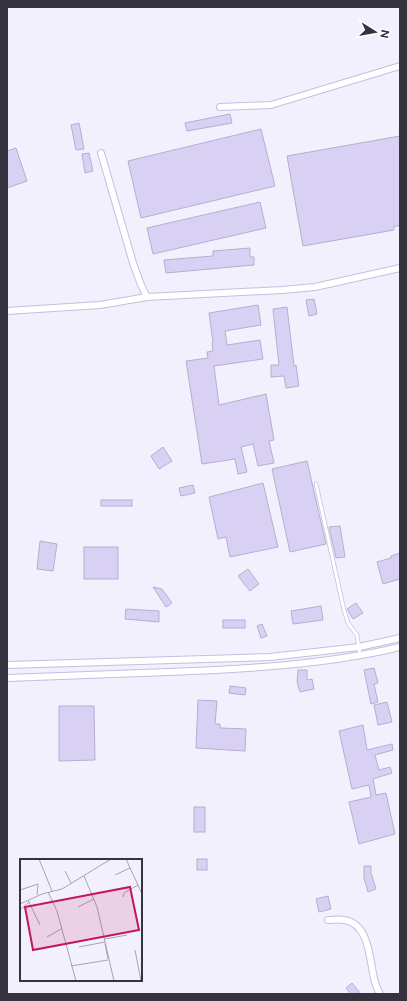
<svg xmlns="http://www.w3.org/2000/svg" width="407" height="1001" font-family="'Public Sans',sans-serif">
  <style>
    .building { fill: #d8d1f4; stroke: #b5aecf }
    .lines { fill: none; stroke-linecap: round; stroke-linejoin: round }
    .service-casing { stroke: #c5bedf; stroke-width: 4.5 }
    .minor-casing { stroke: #c5bedf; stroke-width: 8 }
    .service { stroke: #fff; stroke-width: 3 }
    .minor { stroke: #fff; stroke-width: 6 }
    .inset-road { fill: none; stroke: #a7a4b2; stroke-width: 1 }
    .view { fill: #c2185b; fill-opacity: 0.15; stroke: #c2185b; stroke-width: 2 }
    .inset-edge { fill: none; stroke: #363341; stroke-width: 2 }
  </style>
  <rect width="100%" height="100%" fill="#f3f0fe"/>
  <g class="building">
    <path d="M230,114L232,123L187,131L185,123Z"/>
    <path d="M79,123L84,149L76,150L71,125Z"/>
    <path d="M261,129L275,186L141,218L128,161Z"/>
    <path d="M400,136V226H394V230L303,246L287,156Z"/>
    <path d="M16,148L27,181L7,188V151Z"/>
    <path d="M89,153L93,171L85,173L82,154Z"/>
    <path d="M260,202L266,228L153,254L147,228Z"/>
    <path d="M250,248V257H254V265L166,273L164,260L213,256V251Z"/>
    <path d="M314,299L317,314L309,316L306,300Z"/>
    <path d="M258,305L261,325L225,331L227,345L260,340L263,359L214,366L219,405L266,394L274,440L269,441L274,463L258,466L253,444L241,447L247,472L238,474L235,459L202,464L186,361L208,358L207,352L213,351L212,342H213L209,313Z"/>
    <path d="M287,307L294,366L296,365L299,386L286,388L284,376L271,377V365H279L273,309Z"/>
    <path d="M163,447L172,461L159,469L151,456Z"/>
    <path d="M307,461L326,544L290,552L272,469Z"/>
    <path d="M263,483L278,547L230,557L226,537L218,539L209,497Z"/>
    <path d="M193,485L195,493L181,496L179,488Z"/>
    <rect x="101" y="500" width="31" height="6"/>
    <path d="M340,526L345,557L336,558L329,527Z"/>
    <path d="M40,541L57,544L53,571L37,569Z"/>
    <rect x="84" y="547" width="34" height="32"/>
    <path d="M400,553V579L383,584L377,562L391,558V556Z"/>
    <path d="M248,569L259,584L250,591L238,576Z"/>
    <path d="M153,587L162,589L172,603L166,607Z"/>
    <path d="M356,603L363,613L353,619L347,609Z"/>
    <path d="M321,606L323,620L293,624L291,611Z"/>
    <path d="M126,609L159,611V622L125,619Z"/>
    <rect x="223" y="620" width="22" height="8"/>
    <path d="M262,624L267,636L261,638L257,626Z"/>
    <path d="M374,668L378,683L374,684L378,702L371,704L364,670Z"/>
    <path d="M298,670H307V680L312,679L314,689L300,692L297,682Z"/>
    <path d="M230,686L246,688L245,695L229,693Z"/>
    <path d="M198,700L217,701L215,724H220V728L246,729L245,751L196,748Z"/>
    <path d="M387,702L392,722L378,725L374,705Z"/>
    <path d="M59,706H94L95,760L59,761Z"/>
    <path d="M363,725L367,750L392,744L393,750L375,755L379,770L390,767L392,773L373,779L376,795L386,793L395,834L359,844L349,802L371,797L369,785L352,789L339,731Z"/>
    <rect x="194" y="807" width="11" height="25"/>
    <rect x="197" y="859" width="10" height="11"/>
    <path d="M364,866H371V873L376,889L368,892L364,878Z"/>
    <path d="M328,896L331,909L319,912L316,899Z"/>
    <path d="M352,983L361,994H351L346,988Z"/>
  </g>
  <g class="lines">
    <defs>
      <path id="service" d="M316,484L344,610L348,623L357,635L360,655"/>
      <g id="minor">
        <path d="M220,107L271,105L400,66"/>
        <path d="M101,153L133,263L141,285L147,297"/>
        <path d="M7,311L100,305L147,297L282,290L315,287L400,268"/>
        <path d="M7,665L270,657L359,647L400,638"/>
        <path d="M7,678C61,676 114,674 168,672C246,669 324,665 400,647"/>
        <path d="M328,920C333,920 339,919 344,920C371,924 369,962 375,982C376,986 378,990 380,994"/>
      </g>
    </defs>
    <use href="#service" class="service-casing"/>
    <use href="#minor" class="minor-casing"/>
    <use href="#service" class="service"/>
    <use href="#minor" class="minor"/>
  </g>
  <g transform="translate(20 859)">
    <rect width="122" height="122" fill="#f3f0fe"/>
    <path class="inset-road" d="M19,0L32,32M106,0L122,35M45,12L51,24M95,16L110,9M64,17L77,48L94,122M0,31L18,25L17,36M28,33L37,52L56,122M103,38L104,34L118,26M8,41L20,66M0,45L22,35L42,30L91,0M58,48L74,40M0,51L9,43M27,78L41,70M85,80L107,76M85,85L88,100M59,88L85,83M115,91L121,122M51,107L88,101"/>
    <path class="view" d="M110,28L119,71L13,91L5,48Z"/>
    <rect width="122" height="122" class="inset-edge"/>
  </g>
  <rect width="407" height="1001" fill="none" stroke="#363341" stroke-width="16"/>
  <g transform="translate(375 32) rotate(101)" stroke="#ffffff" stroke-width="3" paint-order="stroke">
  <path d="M0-3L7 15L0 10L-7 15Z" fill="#363341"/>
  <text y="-6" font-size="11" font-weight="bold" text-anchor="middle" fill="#363341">N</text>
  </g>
</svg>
